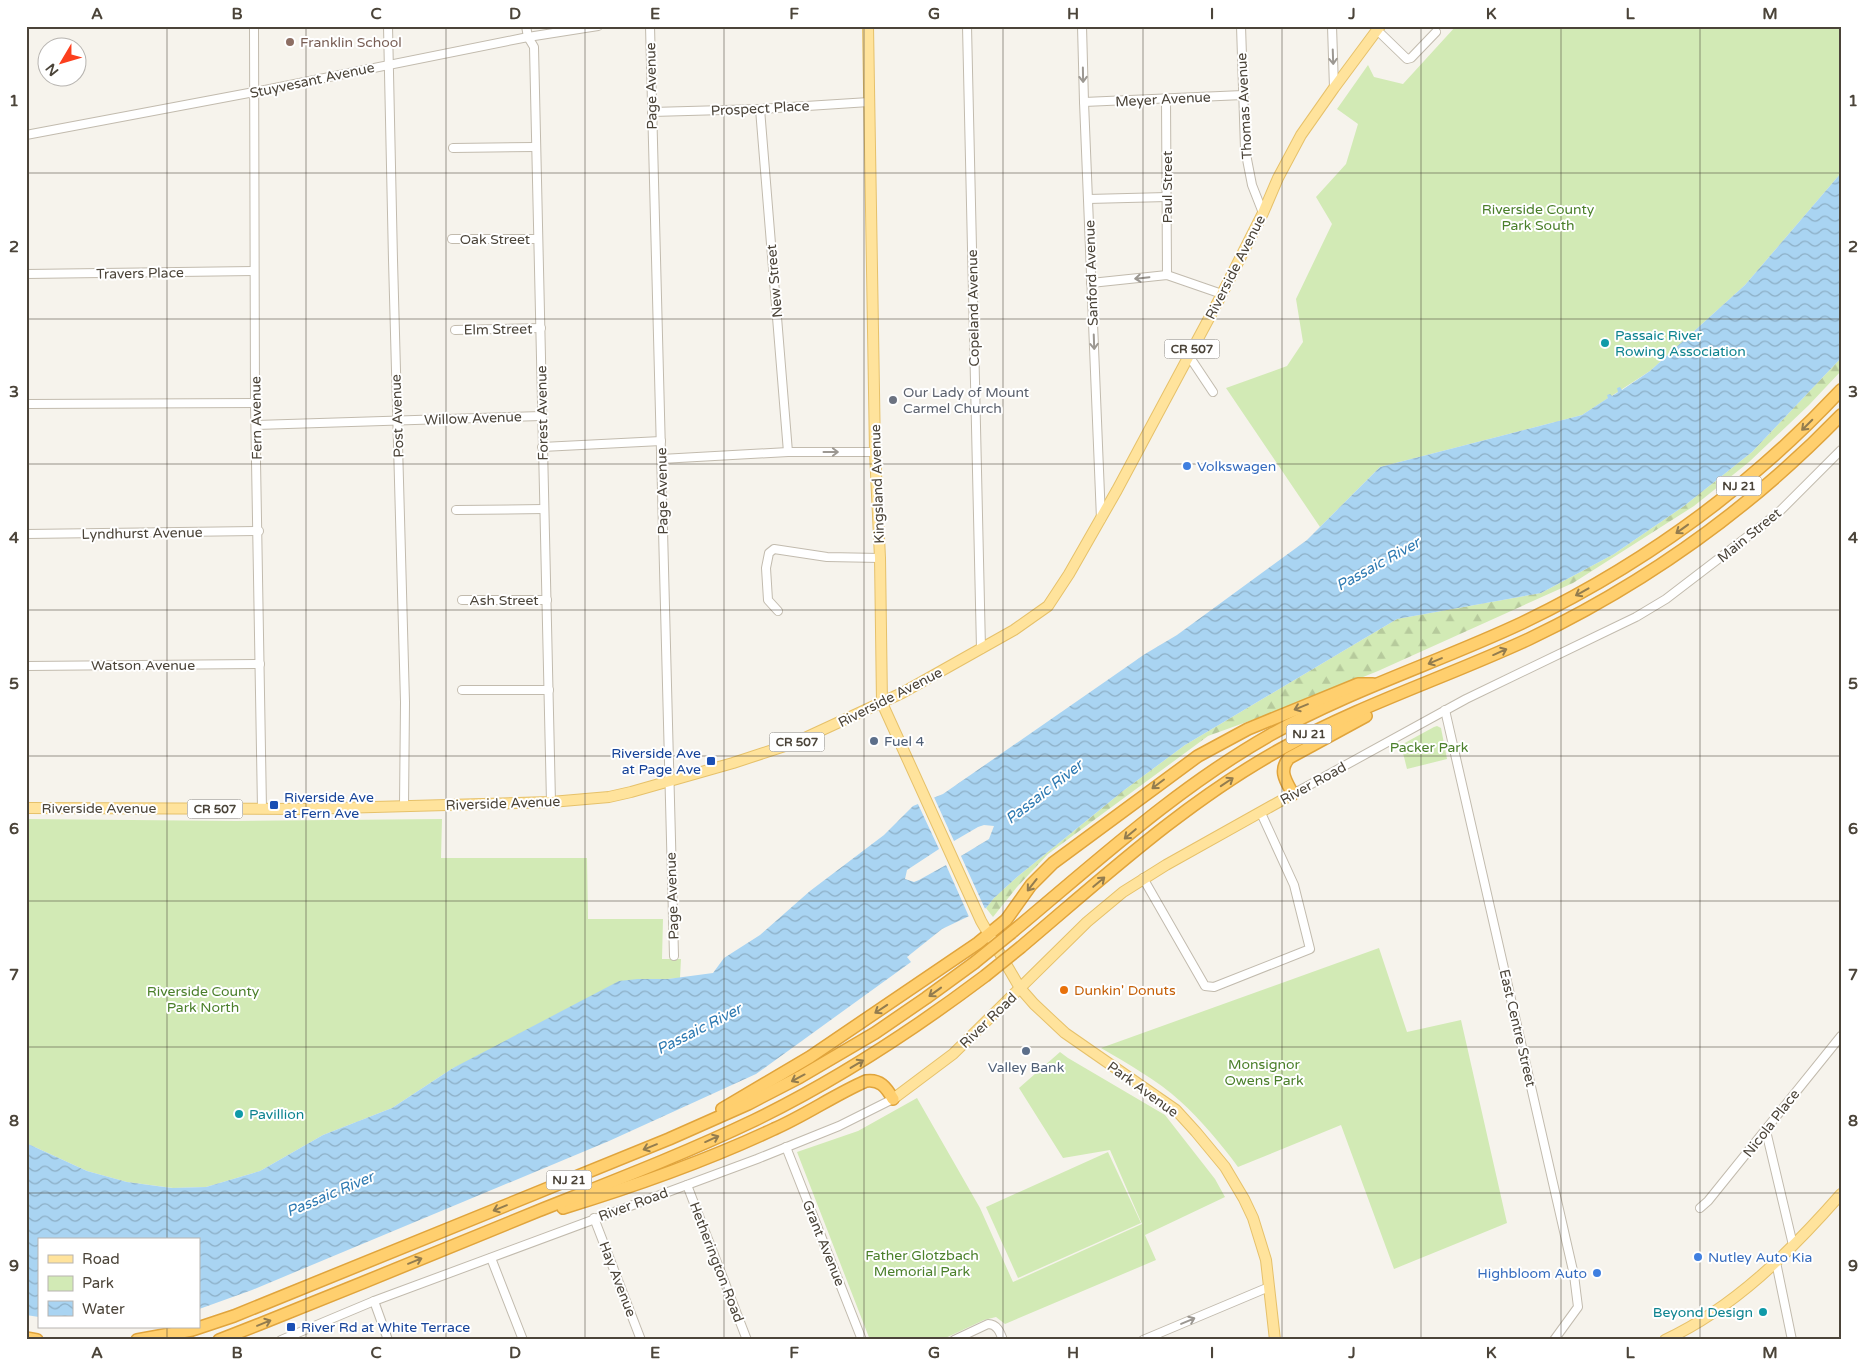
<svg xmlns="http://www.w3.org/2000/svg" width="1867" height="1366" font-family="'Varela Round',sans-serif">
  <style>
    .forest { fill: url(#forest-firs) }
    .park { fill: #d2eab5 }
    .water { fill: url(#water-waves) }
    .pier { fill: #f6f3ec }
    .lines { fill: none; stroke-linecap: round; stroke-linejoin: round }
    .minor-casing { stroke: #c2bbae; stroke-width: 10 }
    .major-casing { stroke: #e6c16a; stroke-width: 12 }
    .highway-casing { stroke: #e0a43c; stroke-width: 14 }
    .minor { stroke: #fff; stroke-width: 8 }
    .major { stroke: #ffe39c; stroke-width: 10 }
    .highway { stroke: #ffcf6e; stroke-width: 11 }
    .highway-bridge-casing { stroke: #e0a43c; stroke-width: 14; stroke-linecap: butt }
    .highway-bridge { stroke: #ffcf6e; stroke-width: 11 }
    .oneway { stroke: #9c9892 }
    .oneway2 { stroke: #937c4e }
    .grid { fill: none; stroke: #4b4439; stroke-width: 1; stroke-opacity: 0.55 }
    .education-dot { fill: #8d6e63; stroke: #fff; stroke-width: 2 }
    .culture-dot { fill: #0f9aa8; stroke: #fff; stroke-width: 2 }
    .worship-dot { fill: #6b7280; stroke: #fff; stroke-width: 2 }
    .shop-dot { fill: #3f7fe0; stroke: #fff; stroke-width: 2 }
    .service-dot { fill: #5c6f8a; stroke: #fff; stroke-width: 2 }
    .transit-dot { fill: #1a4fb4; stroke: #fff; stroke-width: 2 }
    .food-dot { fill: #e8710a; stroke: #fff; stroke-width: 2 }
    .labels { text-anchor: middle; stroke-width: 4; stroke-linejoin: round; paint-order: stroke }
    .shield { fill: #fff; stroke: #817c74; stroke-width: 1 }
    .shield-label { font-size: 12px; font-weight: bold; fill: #4b4439 }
    .education-label { font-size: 14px; fill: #785e54; stroke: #fff; text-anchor: start }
    .street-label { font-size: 14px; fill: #4b4439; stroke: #fff }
    .park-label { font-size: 14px; fill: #4a7f2a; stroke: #fff }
    .culture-label { font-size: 14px; fill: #0d838f; stroke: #fff; text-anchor: start }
    .worship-label { font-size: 14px; fill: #5b616d; stroke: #fff; text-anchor: start }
    .shop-label { font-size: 14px; fill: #366cbe; stroke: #fff; text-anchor: start }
    .service-label { font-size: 14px; fill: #4e5e75; stroke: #fff; text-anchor: start }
    .transit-label { font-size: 14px; fill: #164399; stroke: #fff; text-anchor: start }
    .food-label { font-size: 14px; fill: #c56008; stroke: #fff; text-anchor: start }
    .water-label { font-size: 15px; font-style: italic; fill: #2e7ab2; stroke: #fff }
    .neatline { fill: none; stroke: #4b4439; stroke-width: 2 }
    .grid-label { font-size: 16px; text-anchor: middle; font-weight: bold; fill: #4b4439 }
  </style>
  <defs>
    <pattern id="forest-firs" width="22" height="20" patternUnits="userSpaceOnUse" patternTransform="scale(1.25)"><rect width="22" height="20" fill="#d2eab5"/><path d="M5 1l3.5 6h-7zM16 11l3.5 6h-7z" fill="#b6ca9c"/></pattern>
    <pattern id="water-waves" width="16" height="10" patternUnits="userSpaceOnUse" patternTransform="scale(1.25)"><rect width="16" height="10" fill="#a9d4f2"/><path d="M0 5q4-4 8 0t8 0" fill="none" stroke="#8caec5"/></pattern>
  </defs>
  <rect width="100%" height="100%" fill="#f6f3ec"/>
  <path class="forest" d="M1841,358V371L1809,405L1749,462L1694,506L1573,583L1378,671L1291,706L1208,736L1048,854L1017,887L993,917L986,908L994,898L1017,877L1123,791L1185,745L1397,619L1541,593L1614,554L1684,506L1752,452Z"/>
  <g class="park">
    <path d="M1456,26H1841V173L1745,285L1650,371L1582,415L1380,467L1320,527L1226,388L1287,366L1303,342L1296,299L1332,224L1316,197L1346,164L1358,124L1337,109L1368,65L1374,77L1403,84Z"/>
    <path d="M1434,727L1437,726L1441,728L1447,759L1407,769L1401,745Z"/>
    <path d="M26,819L236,821L442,819L441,858H587L588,919H663L662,959H681L680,978L667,979L453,1068L392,1108L323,1135L260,1171L206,1187L173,1188L127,1182L87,1171L26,1143Z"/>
    <path d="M1379,948L1407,1032L1461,1020L1507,1223L1394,1269L1341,1125L1238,1167C1222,1145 1200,1119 1180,1101C1157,1080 1128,1064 1101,1048Z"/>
    <path d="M1060,1052L1068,1058L1165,1115L1215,1179L1225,1197L1145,1235L1156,1260L1005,1324L996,1317L984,1320L941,1340H870L797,1152L858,1131L917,1098L980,1208L1013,1282L1142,1224L1110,1150L1063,1158L1019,1088Z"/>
    <path d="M1108,1152L1141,1223L1018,1278L986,1207Z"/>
  </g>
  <path class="water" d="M1841,173V358L1752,452L1684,506L1614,554L1541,593L1397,619L1185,745L1123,791L1017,877L994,898L986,908L942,929L907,957L911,962L756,1074L609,1141L252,1290L202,1308L199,1309V1240H39V1317L26,1315V1143L87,1171L127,1182L172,1188L206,1187L260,1171L323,1135L392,1108L453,1068L619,981L638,979H668L713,973L724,958L760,935L810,891L884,835L913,806L943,794L1145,654L1177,635L1307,540L1380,467L1582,415L1608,398L1607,395L1610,394L1612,396L1618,392L1617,388L1620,387L1622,390L1650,371L1745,285Z"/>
  <path class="pier" d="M933,795L954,841L978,827L984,825L994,826L989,839L961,856L986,911L970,919L946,865L919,880L914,882L905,879L907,870L939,849L917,802Z"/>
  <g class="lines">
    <defs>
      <g id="minor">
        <path d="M254,26L255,403L262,809"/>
        <path d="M388,26L393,260L405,702L404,807"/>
        <path d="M526,26L528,37L534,47L551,802"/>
        <path d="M650,26L674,956"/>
        <path d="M967,26L981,649"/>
        <path d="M1082,26L1084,102L1101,519"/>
        <path d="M1241,26L1245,149L1252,185L1263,213"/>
        <path d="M1332,26L1334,88"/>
        <path d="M1377,30L1407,59L1411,58L1436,32"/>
        <path d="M1166,99L1167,275"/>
        <path d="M1084,102L1243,95"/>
        <path d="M760,109L788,452"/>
        <path d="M652,112L760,109L869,102"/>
        <path d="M26,135L254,92L528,37L598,26"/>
        <path d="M453,148L535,147"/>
        <path d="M1088,199L1167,197"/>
        <path d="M452,239H537"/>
        <path d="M26,274L254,271"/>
        <path d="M1091,283L1167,275L1222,294"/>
        <path d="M455,330L541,328"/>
        <path d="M1189,356L1213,392"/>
        <path d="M26,404L255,403"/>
        <path d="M256,425L541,416"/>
        <path d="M542,447L661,441"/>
        <path d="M661,459L788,452H875"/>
        <path d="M456,510L544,509"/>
        <path d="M26,534L259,531"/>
        <path d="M462,600H547"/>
        <path d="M778,611L768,600L766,568L769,553L774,549L827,557L880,558"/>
        <path d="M26,666L260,664"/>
        <path d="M462,690H549"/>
        <path d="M1445,710L1574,1275L1578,1307L1554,1340"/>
        <path d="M1293,794L1466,699L1636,617L1666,599L1777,514L1841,450"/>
        <path d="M1143,878L1205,986L1214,987L1310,949L1294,885L1261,813"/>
        <path d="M1766,1131L1793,1245"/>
        <path d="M786,1147L862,1340"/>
        <path d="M687,1185L747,1340"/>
        <path d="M1700,1208L1708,1201L1841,1036"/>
        <path d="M594,1218L641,1340"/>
        <path d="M491,1258L523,1340"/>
        <path d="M1776,1262L1792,1340"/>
        <path d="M374,1301L388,1340"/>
        <path d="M281,1340L374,1301L757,1159L839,1126L893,1099"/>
        <path d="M954,1340L988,1324C997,1324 1000,1332 1003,1340"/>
        <path d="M1143,1340L1269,1287"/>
      </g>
      <g id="major">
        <path d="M868,26L875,452L880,558L882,703L981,921L1020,988L1034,1004L1065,1033L1176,1110L1196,1132L1225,1167L1244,1199L1253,1218L1266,1260L1275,1340"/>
        <path d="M26,808L302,809L551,802L609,797L631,792L733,763L794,743L902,693L1014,630L1048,606L1069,574L1117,490L1222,294L1263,213L1278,178L1301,135L1334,88L1380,26"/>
        <path d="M893,1099L953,1054L1087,922L1123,892L1166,865L1293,794"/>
        <path d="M1665,1340C1734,1308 1791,1251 1841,1194"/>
      </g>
      <g id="highway">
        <path d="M1293,794C1286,781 1278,771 1289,758L1366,716"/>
        <path d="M1011,933C1094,864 1175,789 1270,735C1350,690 1439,662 1522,623C1643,565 1750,487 1841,390"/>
        <path d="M1021,947C1104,877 1185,802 1281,749C1360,705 1447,677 1529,639C1646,583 1751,508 1841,415"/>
        <path d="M722,1109L810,1057L978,943L1006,920L1031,885L1053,863L1198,756L1248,729L1358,684H1373"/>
        <path d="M563,1208C635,1186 706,1161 774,1129C806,1115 834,1095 866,1081C880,1079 886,1087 893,1099"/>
        <path d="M26,1338L37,1340"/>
        <path d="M137,1340L192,1330L234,1316L669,1139L748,1104L800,1077L875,1033L926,998L974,963"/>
        <path d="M219,1340L260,1324C353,1287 445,1249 538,1211C611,1182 684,1154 755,1120C837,1080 912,1031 985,976"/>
      </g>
    </defs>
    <use href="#minor" class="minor-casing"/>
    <use href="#major" class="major-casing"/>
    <use href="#highway" class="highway-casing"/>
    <use href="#minor" class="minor"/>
    <use href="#major" class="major"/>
    <use href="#highway" class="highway"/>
    <defs>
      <g id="highway-bridge">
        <path d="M974,963L1011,933"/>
        <path d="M985,976L1021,947"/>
      </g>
    </defs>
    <use href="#highway-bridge" class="highway-bridge-casing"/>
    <use href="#highway-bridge" class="highway-bridge"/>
  </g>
  <defs><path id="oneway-shaft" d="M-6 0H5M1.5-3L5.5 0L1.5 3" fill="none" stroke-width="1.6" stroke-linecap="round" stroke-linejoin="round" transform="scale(1.25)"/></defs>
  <g class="oneway">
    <use href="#oneway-shaft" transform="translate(1333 57) rotate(88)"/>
    <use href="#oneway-shaft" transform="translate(1083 75) rotate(89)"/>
    <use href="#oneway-shaft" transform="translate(1142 278) rotate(174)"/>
    <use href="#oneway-shaft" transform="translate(1094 342) rotate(88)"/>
    <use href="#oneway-shaft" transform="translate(831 452)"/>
    <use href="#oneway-shaft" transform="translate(1188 1321) rotate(-23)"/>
  </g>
  <g class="oneway2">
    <use href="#oneway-shaft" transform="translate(1807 425) rotate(135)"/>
    <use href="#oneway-shaft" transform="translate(1682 529) rotate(144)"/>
    <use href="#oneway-shaft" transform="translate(1582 592) rotate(151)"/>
    <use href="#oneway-shaft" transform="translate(1500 652) rotate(-24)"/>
    <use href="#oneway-shaft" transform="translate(1435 661) rotate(157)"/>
    <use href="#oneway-shaft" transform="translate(1301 707) rotate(158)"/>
    <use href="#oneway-shaft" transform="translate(1227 782) rotate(-34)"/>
    <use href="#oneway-shaft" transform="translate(1158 784) rotate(143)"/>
    <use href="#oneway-shaft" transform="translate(1130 834) rotate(140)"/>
    <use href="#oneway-shaft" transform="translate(1099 882) rotate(-40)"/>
    <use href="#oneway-shaft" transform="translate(1032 885) rotate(128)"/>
    <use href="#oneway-shaft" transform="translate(935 992) rotate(144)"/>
    <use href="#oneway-shaft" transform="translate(881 1009) rotate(146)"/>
    <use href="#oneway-shaft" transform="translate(857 1064) rotate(-31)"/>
    <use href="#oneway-shaft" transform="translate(798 1078) rotate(152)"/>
    <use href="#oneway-shaft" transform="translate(712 1139) rotate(-24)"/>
    <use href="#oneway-shaft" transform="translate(650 1147) rotate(158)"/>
    <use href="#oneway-shaft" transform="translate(500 1208) rotate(158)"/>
    <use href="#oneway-shaft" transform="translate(415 1261) rotate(-22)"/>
    <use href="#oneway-shaft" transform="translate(264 1323) rotate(-22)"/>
  </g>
  <path class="grid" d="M167,26V1240M306,26V1340M446,26V1340M585,26V1340M724,26V1340M864,26V1340M1003,26V1340M1143,26V1340M1282,26V1340M1421,26V1340M1561,26V1340M1700,26V1340M26,173H1841M26,319H1841M26,464H1841M26,610H1841M26,756H1841M26,901H1841M26,1047H1841M26,1193H1841M167,1327V1340"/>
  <circle class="education-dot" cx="290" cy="42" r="5"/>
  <g class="culture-dot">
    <circle cx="1605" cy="343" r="5"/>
    <circle cx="239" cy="1114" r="5"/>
    <circle cx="1763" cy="1312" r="5"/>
  </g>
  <circle class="worship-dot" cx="893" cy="400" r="5"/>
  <g class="shop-dot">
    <circle cx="1187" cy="466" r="5"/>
    <circle cx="1698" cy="1257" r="5"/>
    <circle cx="1597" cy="1273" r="5"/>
  </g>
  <g class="service-dot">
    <circle cx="874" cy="741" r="5"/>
    <circle cx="1026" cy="1051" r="5"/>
  </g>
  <g class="transit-dot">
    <rect x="706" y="756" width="10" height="10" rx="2.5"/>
    <rect x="269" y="800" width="10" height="10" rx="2.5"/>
    <rect x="286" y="1322" width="10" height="10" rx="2.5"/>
  </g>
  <circle class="food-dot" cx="1064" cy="990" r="5"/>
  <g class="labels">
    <g class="shield">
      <rect x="1164.5" y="339.5" width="55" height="19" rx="4"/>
      <rect x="1716.5" y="476.5" width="45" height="19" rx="4"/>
      <rect x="1286.5" y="724.5" width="45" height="19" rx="4"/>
      <rect x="769.5" y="732.5" width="55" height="19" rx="4"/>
      <rect x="187.5" y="799.5" width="55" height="19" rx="4"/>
      <rect x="546.5" y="1170.5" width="45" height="19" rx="4"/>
    </g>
    <g class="shield-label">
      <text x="1192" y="353">CR 507</text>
      <text x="1739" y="490">NJ 21</text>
      <text x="1309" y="738">NJ 21</text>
      <text x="797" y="746">CR 507</text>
      <text x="215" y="813">CR 507</text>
      <text x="569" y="1184">NJ 21</text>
    </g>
    <g class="education-label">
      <text x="300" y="47">Franklin School</text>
    </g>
    <g class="street-label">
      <text transform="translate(312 80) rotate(-12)" y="5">Stuyvesant Avenue</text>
      <text transform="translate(651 86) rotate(-91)" y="5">Page Avenue</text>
      <text transform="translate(1163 99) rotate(-3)" y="5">Meyer Avenue</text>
      <text transform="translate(1244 106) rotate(-93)" y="5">Thomas Avenue</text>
      <text transform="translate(760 108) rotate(-3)" y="5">Prospect Place</text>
      <text transform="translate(1167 187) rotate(-90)" y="5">Paul Street</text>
      <text x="495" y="244">Oak Street</text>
      <text transform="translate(1235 267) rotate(-63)" y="5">Riverside Avenue</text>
      <text transform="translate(140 273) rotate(-1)" y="5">Travers Place</text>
      <text transform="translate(1091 273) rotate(-92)" y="5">Sanford Avenue</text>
      <text transform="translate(774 281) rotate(-95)" y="5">New Street</text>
      <text transform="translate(973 308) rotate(-91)" y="5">Copeland Avenue</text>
      <text transform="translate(498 329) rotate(-1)" y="5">Elm Street</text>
      <text transform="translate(542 413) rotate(-91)" y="5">Forest Avenue</text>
      <text transform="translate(397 416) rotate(-92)" y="5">Post Avenue</text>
      <text transform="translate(256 418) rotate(-91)" y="5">Fern Avenue</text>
      <text transform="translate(473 418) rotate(-2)" y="5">Willow Avenue</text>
      <text transform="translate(877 484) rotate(-92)" y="5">Kingsland Avenue</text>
      <text transform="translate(662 491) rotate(-91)" y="5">Page Avenue</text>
      <text transform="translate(142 533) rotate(-1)" y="5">Lyndhurst Avenue</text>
      <text transform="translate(1749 535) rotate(-39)" y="5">Main Street</text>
      <text x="504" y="605">Ash Street</text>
      <text x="143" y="670">Watson Avenue</text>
      <text transform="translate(890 697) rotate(-27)" y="5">Riverside Avenue</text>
      <text transform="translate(1313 783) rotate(-29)" y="5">River Road</text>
      <text transform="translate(503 803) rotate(-2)" y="5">Riverside Avenue</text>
      <text x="99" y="813">Riverside Avenue</text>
      <text transform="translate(672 896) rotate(-92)" y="5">Page Avenue</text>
      <text transform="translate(988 1020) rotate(-44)" y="5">River Road</text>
      <text transform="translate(1518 1028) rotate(77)" y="5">East Centre Street</text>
      <text transform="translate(1143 1089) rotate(36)" y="5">Park Avenue</text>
      <text transform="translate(1771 1123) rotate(-52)" y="5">Nicola Place</text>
      <text transform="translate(633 1204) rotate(-20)" y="5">River Road</text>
      <text transform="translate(824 1243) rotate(68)" y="5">Grant Avenue</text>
      <text transform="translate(717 1262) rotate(69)" y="5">Hetherington Road</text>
      <text transform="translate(618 1279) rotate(69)" y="5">Hay Avenue</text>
    </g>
    <g class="park-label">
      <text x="1538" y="214">Riverside County<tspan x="1538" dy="16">Park South</tspan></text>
      <text x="1429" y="752">Packer Park</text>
      <text x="203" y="996">Riverside County<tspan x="203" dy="16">Park North</tspan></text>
      <text x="1264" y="1069">Monsignor<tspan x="1264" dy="16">Owens Park</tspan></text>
      <text x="922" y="1260">Father Glotzbach<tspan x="922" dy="16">Memorial Park</tspan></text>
    </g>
    <g class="culture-label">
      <text x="1615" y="340">Passaic River<tspan x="1615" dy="16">Rowing Association</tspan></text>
      <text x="249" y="1119">Pavillion</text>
      <text x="1753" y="1317" text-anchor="end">Beyond Design</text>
    </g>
    <g class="worship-label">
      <text x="903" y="397">Our Lady of Mount<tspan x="903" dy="16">Carmel Church</tspan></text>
    </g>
    <g class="shop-label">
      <text x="1197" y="471">Volkswagen</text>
      <text x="1708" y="1262">Nutley Auto Kia</text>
      <text x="1587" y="1278" text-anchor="end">Highbloom Auto</text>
    </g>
    <g class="service-label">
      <text x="884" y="746">Fuel 4</text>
      <text x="1026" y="1072" text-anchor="middle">Valley Bank</text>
    </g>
    <g class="transit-label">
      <text x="701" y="758" text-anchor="end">Riverside Ave<tspan x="701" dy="16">at Page Ave</tspan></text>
      <text x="284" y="802">Riverside Ave<tspan x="284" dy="16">at Fern Ave</tspan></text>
      <text x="301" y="1332">River Rd at White Terrace</text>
    </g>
    <g class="food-label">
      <text x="1074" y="995">Dunkin' Donuts</text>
    </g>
    <g class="water-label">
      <text transform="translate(1378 564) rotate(-29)" y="5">Passaic River</text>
      <text transform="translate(1044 792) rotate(-38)" y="5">Passaic River</text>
      <text transform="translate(699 1029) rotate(-27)" y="5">Passaic River</text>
      <text transform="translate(330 1194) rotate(-23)" y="5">Passaic River</text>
    </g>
  </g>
  <rect width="1867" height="1366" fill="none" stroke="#ffffff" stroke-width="55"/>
  <rect x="38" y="1238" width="162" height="90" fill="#ffffff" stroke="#b7b4b0"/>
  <rect x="48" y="1255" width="25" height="8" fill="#ffe39c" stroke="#b7b4b0"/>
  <text x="82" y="1264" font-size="15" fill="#4b4439">Road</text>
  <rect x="48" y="1276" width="25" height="15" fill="#d2eab5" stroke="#b7b4b0"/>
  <text x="82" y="1288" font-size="15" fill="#4b4439">Park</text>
  <rect x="48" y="1301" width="25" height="15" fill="url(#water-waves)" stroke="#b7b4b0"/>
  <text x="82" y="1314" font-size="15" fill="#4b4439">Water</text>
  <g transform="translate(62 62) rotate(232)"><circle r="24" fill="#ffffff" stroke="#b7b4b0"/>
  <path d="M0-4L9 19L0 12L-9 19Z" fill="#fc3f1d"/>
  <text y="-8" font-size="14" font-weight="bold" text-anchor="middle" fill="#4b4439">N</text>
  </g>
  <rect x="28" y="28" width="1812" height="1310" class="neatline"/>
  <g class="grid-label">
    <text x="97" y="19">A</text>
    <text x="237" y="19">B</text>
    <text x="376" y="19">C</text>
    <text x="515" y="19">D</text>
    <text x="655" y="19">E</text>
    <text x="794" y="19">F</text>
    <text x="934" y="19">G</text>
    <text x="1073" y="19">H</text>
    <text x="1212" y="19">I</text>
    <text x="1352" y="19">J</text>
    <text x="1491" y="19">K</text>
    <text x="1630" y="19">L</text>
    <text x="1770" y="19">M</text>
    <text x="14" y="106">1</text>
    <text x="1853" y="106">1</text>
    <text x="14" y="252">2</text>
    <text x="1853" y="252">2</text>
    <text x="14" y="397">3</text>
    <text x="1853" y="397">3</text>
    <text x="14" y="543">4</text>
    <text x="1853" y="543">4</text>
    <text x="14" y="689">5</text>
    <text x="1853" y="689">5</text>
    <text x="14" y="834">6</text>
    <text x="1853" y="834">6</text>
    <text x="14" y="980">7</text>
    <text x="1853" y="980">7</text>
    <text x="14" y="1126">8</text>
    <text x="1853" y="1126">8</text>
    <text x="14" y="1271">9</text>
    <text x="1853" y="1271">9</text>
    <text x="97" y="1358">A</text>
    <text x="237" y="1358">B</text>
    <text x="376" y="1358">C</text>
    <text x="515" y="1358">D</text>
    <text x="655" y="1358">E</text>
    <text x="794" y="1358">F</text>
    <text x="934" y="1358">G</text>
    <text x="1073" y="1358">H</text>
    <text x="1212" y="1358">I</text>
    <text x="1352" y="1358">J</text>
    <text x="1491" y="1358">K</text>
    <text x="1630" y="1358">L</text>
    <text x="1770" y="1358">M</text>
  </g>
</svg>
